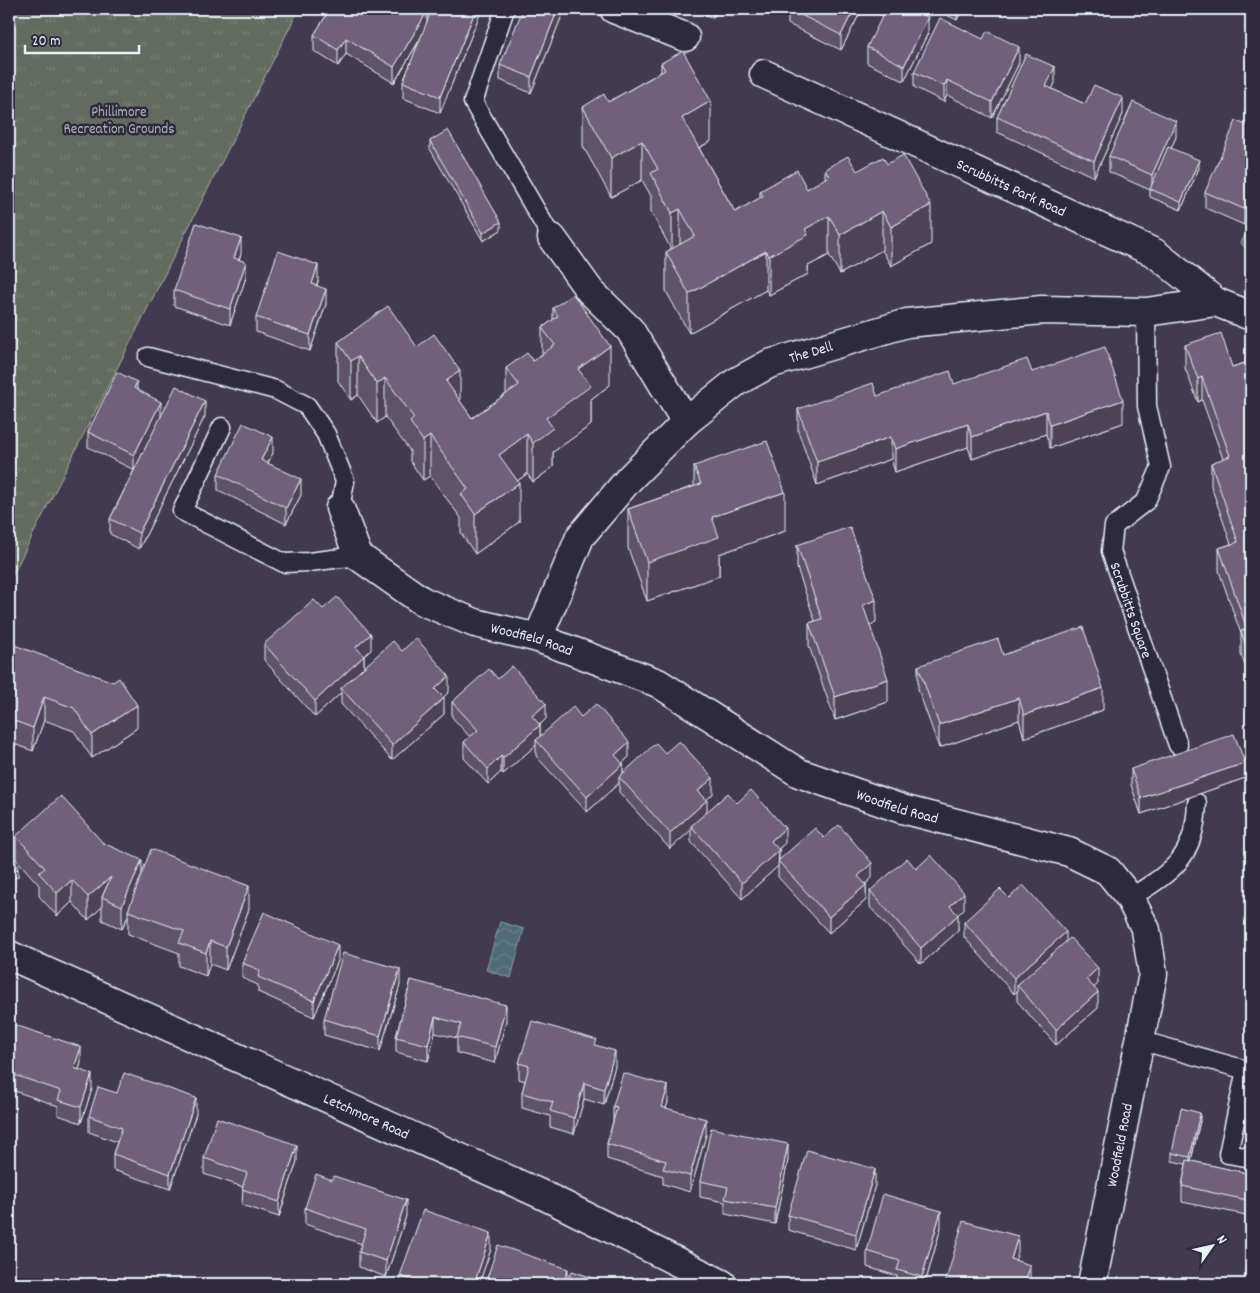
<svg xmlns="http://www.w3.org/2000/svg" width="1260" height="1293" font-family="Dekko,sans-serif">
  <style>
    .grass { fill: url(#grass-tufts); stroke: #a6aeab }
    .forest { fill: url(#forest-crowns); stroke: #a6aeab }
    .water { fill: url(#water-waves); stroke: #8da0ab }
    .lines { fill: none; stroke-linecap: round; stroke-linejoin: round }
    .service-casing { stroke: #e8f1f8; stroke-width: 21 }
    .minor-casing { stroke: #e8f1f8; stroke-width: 31 }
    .service { stroke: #2f2a3d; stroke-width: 18 }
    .minor { stroke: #2f2a3d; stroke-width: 28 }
    .wall { fill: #5f536b; stroke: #e8f1f8 }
    .shaded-wall { fill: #4e4357; stroke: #e8f1f8 }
    .building { fill: #6f607c; stroke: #e8f1f8 }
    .labels { text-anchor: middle; stroke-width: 5; stroke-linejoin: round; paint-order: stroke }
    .park-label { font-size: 15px; fill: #acb4b3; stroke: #2f2a3d }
    .street-label { font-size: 15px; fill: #e8f1f8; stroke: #2f2a3d }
  </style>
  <defs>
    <pattern id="grass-tufts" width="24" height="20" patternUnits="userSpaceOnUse" patternTransform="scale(1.25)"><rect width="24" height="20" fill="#636a5e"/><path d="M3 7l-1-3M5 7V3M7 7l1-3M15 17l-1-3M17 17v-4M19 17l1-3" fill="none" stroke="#798076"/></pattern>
    <pattern id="forest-crowns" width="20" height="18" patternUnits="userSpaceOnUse" patternTransform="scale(1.25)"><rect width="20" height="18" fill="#636a5e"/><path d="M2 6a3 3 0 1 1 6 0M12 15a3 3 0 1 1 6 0" fill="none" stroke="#798076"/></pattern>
    <pattern id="water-waves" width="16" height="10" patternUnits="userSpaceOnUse" patternTransform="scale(1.25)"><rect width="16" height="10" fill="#506a78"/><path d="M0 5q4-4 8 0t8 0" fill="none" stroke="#69808c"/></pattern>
  </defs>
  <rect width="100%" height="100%" fill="#423a50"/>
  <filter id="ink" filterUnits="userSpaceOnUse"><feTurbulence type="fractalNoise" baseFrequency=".02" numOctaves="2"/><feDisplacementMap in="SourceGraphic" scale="10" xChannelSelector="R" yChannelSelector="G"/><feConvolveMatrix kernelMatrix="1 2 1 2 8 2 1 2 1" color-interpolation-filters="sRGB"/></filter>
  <g filter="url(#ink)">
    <path class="grass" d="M9,9H299L9,582Z"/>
    <path class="forest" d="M1251,223V255L1241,243Z"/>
    <path class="water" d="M500,922L524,929L511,978L486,970Z"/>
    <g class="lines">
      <defs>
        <g id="service">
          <path d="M505,9L473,102L552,238"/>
          <path id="s1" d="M1146,312L1147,406L1161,467L1146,501L1114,526L1111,551L1178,745"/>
          <path d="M148,357L276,390L307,406L326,434L345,481L340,508"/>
          <path d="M222,427L182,511L284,563L309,562L358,556"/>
          <path d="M1130,898C1173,871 1195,858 1197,803"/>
          <path d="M1139,1040L1246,1070L1228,1154L1251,1158"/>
        </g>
        <g id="minor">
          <path d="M614,9L685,37"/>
          <path id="s2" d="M764,74L1155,253L1216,302L1251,316"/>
          <path d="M552,238L590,291L630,330L686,422"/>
          <path id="s3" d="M340,508L358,556L422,601L475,623L538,638L658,683L799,773L902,809L1069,852L1108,871L1130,898L1146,930L1153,974L1092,1284"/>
          <path id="s4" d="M538,638L580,537L629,479L686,422L736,382L769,364L907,323L1042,310L1146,312L1216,302"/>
          <path id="s5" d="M9,955L545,1196L722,1284"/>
        </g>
      </defs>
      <use href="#service" class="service-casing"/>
      <use href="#minor" class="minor-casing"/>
      <use href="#service" class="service"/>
      <use href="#minor" class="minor"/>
    </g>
    <g class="wall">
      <path d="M320,9H423L427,22L432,9H482L440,113L403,98V82L421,38L394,83L346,54L338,66L314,51V35L326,16L320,12Z"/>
      <path d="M563,9V13L531,93L500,80V65Z"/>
      <path d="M694,9H717L713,18Z"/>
      <path d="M788,9H861V11L841,50L788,24Z"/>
      <path d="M934,9H962L957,20Z"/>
      <path d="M928,33L904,81L867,63V47Z"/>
      <path d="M661,63L711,141L699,148L735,212L760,198V191L807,189L825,179V169L857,171L931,244L891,266L882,250L840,274L829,255L808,266V274L769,295L766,290L689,333L666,291V252L671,249L651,212V196L642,180L611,197L583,146V107L608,102L661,72Z"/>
      <path d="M1019,63L992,118L947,95L944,102L914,87V72Z"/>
      <path d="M1055,83L1052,89L1085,104L1123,114L1094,177L997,132V117Z"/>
      <path d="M1251,127L1244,225L1205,208V192Z"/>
      <path d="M1176,137L1171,148L1199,168L1181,210L1150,197V190L1109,172V156Z"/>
      <path d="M430,141L501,230L483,241L430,149Z"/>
      <path d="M241,254L239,259L246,277L230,325L174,306V290Z"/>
      <path d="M318,281L317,286L326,304L310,351L256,332V317Z"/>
      <path d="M553,308L610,385L591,399V425L553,452V467L533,482L527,474L517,481L519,522L475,554L461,533V518L430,476L423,480L410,461V451L385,417L377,423L358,395L351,400L338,381V342L417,347L460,401L472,418L506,394V368L533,361L542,354V328L553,320Z"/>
      <path d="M1185,345L1232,367L1251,361V683L1241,654V634L1219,571V548L1231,544L1211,486V463L1223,459L1202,400L1198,402L1185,368Z"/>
      <path d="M1032,372L1123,423L1050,448L1046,434L972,459L968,447L895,472L891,459L817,485L798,431V409Z"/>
      <path d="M137,390L161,416H205L139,549L110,534V519L134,470L88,447V432Z"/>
      <path d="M273,453L268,463L301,495L286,524L218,490V474Z"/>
      <path d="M694,466L785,531L719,554V576L647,601L628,548V509L694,486Z"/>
      <path d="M797,545L876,623L870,625L888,702L835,720L809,646V623L815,621L797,568Z"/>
      <path d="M323,609L371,650L364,656V667L402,651L449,692L443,698L444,714L392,760L341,704V693L315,717L264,660V644Z"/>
      <path d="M9,643L137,728L92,758L74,731L44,720L33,751L9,742Z"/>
      <path d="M1003,655L1103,710L1024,738L1019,720L939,748L918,689V666Z"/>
      <path d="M498,679L546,719L540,725V736L581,717L629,757L623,763V773L665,753L713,794L706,800L707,812L737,803L785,843L779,849V860L824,838L872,878L866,884V900L829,933L778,877V866L742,899L691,842V830L670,849L619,792V783L587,812L536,756V745L503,774L501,772L488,784L464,758V742L470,737L452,717V702Z"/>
      <path d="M1131,769L1245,778L1141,814L1131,785Z"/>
      <path d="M16,836L103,843L142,872L249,909L226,970L210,964L206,976L179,966V953L128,934V916L122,929L102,920V907L88,920L72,902L57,916L39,896V885L16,859Z"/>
      <path d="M916,869L964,909L957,915L958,931L921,964L870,907V891Z"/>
      <path d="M1009,898L1066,942L1098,984L1094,987L1098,1008L1056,1045L1017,1001V991L1014,994L964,937V922Z"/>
      <path d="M338,961L314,1017L258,992V985L242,978V963Z"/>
      <path d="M411,980L506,1021L495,1063L457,1053V1038L435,1033L428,1061L396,1052V1037Z"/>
      <path d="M400,985L380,1051L324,1035V1019Z"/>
      <path d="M9,1023L81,1063L79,1069L92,1089L81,1123L58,1115V1106L9,1089Z"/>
      <path d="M597,1046L615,1066L604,1105L584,1099L574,1134L550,1127V1116L522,1108V1093L525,1081L519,1079V1063Z"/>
      <path d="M117,1093L196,1114L170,1189L113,1170V1154L117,1142L89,1132V1116Z"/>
      <path d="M668,1102L666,1108L706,1135L690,1192L663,1184V1176L607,1159V1144L613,1121V1106Z"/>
      <path d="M1200,1121L1191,1161L1251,1174V1216L1182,1202V1186L1186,1164L1172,1161V1153Z"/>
      <path d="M204,1158L297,1161L279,1217L242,1205L243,1187L204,1174Z"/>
      <path d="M788,1160L775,1224L725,1214V1202L700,1197V1181Z"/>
      <path d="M875,1185L856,1250L788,1230V1215Z"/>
      <path d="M305,1208L406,1216L386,1277L359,1267V1252L362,1244L305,1224Z"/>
      <path d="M941,1227L925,1284H897V1276L867,1267V1251Z"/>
      <path d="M491,1249L479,1284H400V1276Z"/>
    </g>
    <g class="shaded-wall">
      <path d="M476,9H482L440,113V97Z"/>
      <path d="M558,9H563V13L531,93V77Z"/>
      <path d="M713,9H717L713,18Z"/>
      <path d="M854,9H861V11L841,50V35Z"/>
      <path d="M958,9H962L957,20V12Z"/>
      <path d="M427,12V27L394,83V67Z"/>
      <path d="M928,17V33L904,81V66Z"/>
      <path d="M346,38V54L338,66V50Z"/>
      <path d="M1019,47V63L992,118V102Z"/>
      <path d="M1055,67V83L1046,102V86Z"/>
      <path d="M947,80V95L944,102V86Z"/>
      <path d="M1123,98V114L1094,177V161Z"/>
      <path d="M711,101V141L682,157V118Z"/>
      <path d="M1176,121V137L1152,191V175Z"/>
      <path d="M642,141V180L611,197V158Z"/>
      <path d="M1199,160V168L1181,210V202Z"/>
      <path d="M1251,193V209L1244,225V209Z"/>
      <path d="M931,205V244L891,266V227Z"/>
      <path d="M680,209V248L672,252V213Z"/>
      <path d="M882,211V250L840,274V235Z"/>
      <path d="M829,216V255L808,266V274L769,295V256L805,229Z"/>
      <path d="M501,222V230L483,241V233Z"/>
      <path d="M241,238V254L234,274V258Z"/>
      <path d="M766,251V290L689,333V294Z"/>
      <path d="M246,262V277L230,325V309Z"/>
      <path d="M318,265V281L312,300V284Z"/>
      <path d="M326,289V304L310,351V335Z"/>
      <path d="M610,346V385L591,399V425L553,452V467L533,482V443L546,418L578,369Z"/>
      <path d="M358,356V395L351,400V361Z"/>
      <path d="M460,371V410L446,381Z"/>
      <path d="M1202,377V400L1198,402V379Z"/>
      <path d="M385,378V417L377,423V384Z"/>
      <path d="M137,382V398L134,388Z"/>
      <path d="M1123,400V423L1050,448V425Z"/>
      <path d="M205,401V416L139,549V533Z"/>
      <path d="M161,402V418L134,471V455Z"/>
      <path d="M1046,411V434L972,459V437Z"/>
      <path d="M968,424V447L895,472V449Z"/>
      <path d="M527,434V474L499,494V455Z"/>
      <path d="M430,436V476L423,480V441Z"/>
      <path d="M273,437V453L261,475V460Z"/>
      <path d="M891,437V459L817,485V462Z"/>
      <path d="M301,479V495L286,524V508Z"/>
      <path d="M519,483V522L475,554V514Z"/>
      <path d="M785,492V531L719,554V576L647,601V562L712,517Z"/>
      <path d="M876,600V623L863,628V605Z"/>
      <path d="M371,634V650L356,663V647Z"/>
      <path d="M364,656V672L341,688V693L315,717V701Z"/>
      <path d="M449,676V692L435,705V689Z"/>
      <path d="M888,679V702L835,720V697Z"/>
      <path d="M1103,688V710L1024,738V715Z"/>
      <path d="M44,697V720L33,751V728Z"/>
      <path d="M444,698V714L392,760V745Z"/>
      <path d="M1019,698V720L939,748V725Z"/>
      <path d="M546,704V719L532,732V716Z"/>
      <path d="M137,705V728L92,758V735Z"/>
      <path d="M540,725V741L536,740V745L503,774V758Z"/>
      <path d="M629,742V757L615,770V755Z"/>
      <path d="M501,756V772L488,784V769Z"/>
      <path d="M1245,763V778L1141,814V798Z"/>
      <path d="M623,764V779L619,777V783L587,812V797Z"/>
      <path d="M713,778V794L698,807V791Z"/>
      <path d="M707,800V816L691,826V830L670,849V833Z"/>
      <path d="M785,828V843L771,856V841Z"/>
      <path d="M779,850L778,866L742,899V883Z"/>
      <path d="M142,860V882L128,911V916L122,929V906Z"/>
      <path d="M872,863V878L858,891V876Z"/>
      <path d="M18,869V877L9,880V872Z"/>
      <path d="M111,877L102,897V907L88,920V897Z"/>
      <path d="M72,880V902L57,916V893Z"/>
      <path d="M866,885V900L829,933V917Z"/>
      <path d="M249,886V909L226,970V947Z"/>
      <path d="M964,893V909L950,922V906Z"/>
      <path d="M958,915V931L921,964V948Z"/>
      <path d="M1066,932V948L1017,985V991L1014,994V978Z"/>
      <path d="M210,941V964L206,976V953Z"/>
      <path d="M338,945V961L314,1017V1001Z"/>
      <path d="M1098,968V984L1086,994V979Z"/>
      <path d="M400,969V985L380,1051V1036Z"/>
      <path d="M1098,992V1008L1056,1045V1030Z"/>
      <path d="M506,1005V1021L495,1063V1047Z"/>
      <path d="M435,1017V1033L428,1061V1045Z"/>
      <path d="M81,1047V1063L74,1084V1068Z"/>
      <path d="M615,1051V1066L604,1105V1089Z"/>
      <path d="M92,1074V1089L81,1123V1107Z"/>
      <path d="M584,1083V1099L574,1134V1118Z"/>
      <path d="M668,1086V1102L662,1122V1107Z"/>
      <path d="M196,1098V1114L170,1189V1174Z"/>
      <path d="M1200,1113V1121L1190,1165V1157Z"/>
      <path d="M706,1119V1135L690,1192V1176Z"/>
      <path d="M788,1144V1160L775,1224V1208Z"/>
      <path d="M297,1145V1161L279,1217V1202Z"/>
      <path d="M875,1169V1185L856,1250V1234Z"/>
      <path d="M406,1200V1216L386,1277V1261Z"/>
      <path d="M941,1211V1227L925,1284H922V1277Z"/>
      <path d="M491,1233V1249L479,1284H474Z"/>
      <path d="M1018,1236V1252L1011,1275V1259Z"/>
      <path d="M1030,1265V1281L1029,1284H1025Z"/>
      <path d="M568,1269V1284H563Z"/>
    </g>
    <g class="building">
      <path d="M330,9H423L427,12L394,67L346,38L338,50L314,35Z"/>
      <path d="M432,9H476L440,97L403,82Z"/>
      <path d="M523,9H558L531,77L500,65Z"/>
      <path d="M789,9H854L841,35Z"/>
      <path d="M886,9H910L928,17L904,66L867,47Z"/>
      <path d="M950,9H958L957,12Z"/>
      <path d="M940,18L983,39L987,31L1019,47L992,102L947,80L944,86L914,72Z"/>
      <path d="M683,51L711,101L682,118L735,212L763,196L760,191L797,170L807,189L829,176L825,169L848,156L857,171L883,157L887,164L903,155L931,205L891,227L882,211L840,235L829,216L805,229L808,235L769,256L766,251L689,294L666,252L695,236L680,209L672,213L651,173L658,169L642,141L611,158L583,107L604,94L608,102L665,70L661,63Z"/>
      <path d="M1026,54L1055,67L1046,86L1065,95L1085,104L1094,85L1123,98L1094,161L997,117Z"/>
      <path d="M1133,102L1176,121L1152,175L1109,156Z"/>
      <path d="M1236,121L1251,127V193L1244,209L1205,192Z"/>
      <path d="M448,130L501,222L483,233L430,141Z"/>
      <path d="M1168,147L1199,160L1181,202L1150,189Z"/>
      <path d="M196,223L241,238L234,258L246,262L230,309L174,290Z"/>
      <path d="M278,251L318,265L312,284L326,289L310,335L256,317Z"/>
      <path d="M573,294L610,346L578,369L591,386L546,418L553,428L533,443L527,434L499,455L519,483L475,514L461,494L468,489L430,436L423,441L410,422L414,418L385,378L377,384L358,356L351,361L338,342L388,306L417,347L434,334L460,371L446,381L472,418L519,385L506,368L527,353L533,361L555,345L542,328L558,316L553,308Z"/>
      <path d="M1221,333L1232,367L1251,361V661L1241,631L1247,629L1219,548L1238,542L1211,463L1230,456L1202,377L1198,379L1185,345Z"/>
      <path d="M1105,347L1123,400L1050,425L1046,411L972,437L968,424L895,449L891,437L817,462L798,409L873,383L877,396L950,371L954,384L1027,359L1032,372Z"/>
      <path d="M117,372L137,382L134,388L161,402L134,455L88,432Z"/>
      <path d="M176,386L205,401L139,533L110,519Z"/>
      <path d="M243,423L273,437L261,460L301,479L286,508L218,474Z"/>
      <path d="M767,441L785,492L712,517L719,537L647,562L628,509L701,484L694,466Z"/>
      <path d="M850,527L876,600L863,605L888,679L835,697L809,623L822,619L797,545Z"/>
      <path d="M337,597L371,634L356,647L364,656L315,701L264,644L314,600L323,609Z"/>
      <path d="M1083,627L1103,688L1024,715L1019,698L939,725L918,666L998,639L1003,655Z"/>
      <path d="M416,638L449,676L435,689L444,698L392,745L341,688L393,641L402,651Z"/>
      <path d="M9,643L113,682L119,678L137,705L92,735L74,708L44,697L33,728L9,719Z"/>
      <path d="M512,666L546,704L532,716L540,725L503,758L501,756L488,769L464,742L478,730L452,702L489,669L498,679Z"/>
      <path d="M596,704L629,742L615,755L623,764L587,797L536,740L573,707L581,717Z"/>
      <path d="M1234,734L1245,763L1141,798L1131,769Z"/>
      <path d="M679,741L713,778L698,791L707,800L670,833L619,777L656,743L665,753Z"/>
      <path d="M751,790L785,828L771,841L779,850L742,883L691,826L728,793L737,803Z"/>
      <path d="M61,796L103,843L142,860L122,906L102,897L111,877L88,897L72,880L57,893L39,873L45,868L16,836Z"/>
      <path d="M839,825L872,863L858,876L866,885L829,917L778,861L815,828L824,838Z"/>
      <path d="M9,839L18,869L9,872Z"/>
      <path d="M151,849L249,886L226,947L210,941L206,953L179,943L184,931L128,911Z"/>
      <path d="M931,855L964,893L950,906L958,915L921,948L870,891L907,858L916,869Z"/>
      <path d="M1023,885L1066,932L1014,978L964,922L1000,889L1009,898Z"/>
      <path d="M264,912L338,945L314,1001L258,977L260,970L242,963Z"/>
      <path d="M1070,938L1098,968L1086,979L1098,992L1056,1030L1017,985Z"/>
      <path d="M343,953L400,969L380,1036L324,1019Z"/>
      <path d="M411,980L506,1005L495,1047L457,1037L461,1024L435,1017L428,1045L396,1037Z"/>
      <path d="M532,1021L597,1040L595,1045L615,1051L604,1089L584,1083L574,1118L550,1111L553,1102L522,1093L529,1066L519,1063Z"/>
      <path d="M9,1023L81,1047L74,1068L92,1074L81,1107L58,1100L61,1091L9,1073Z"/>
      <path d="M124,1073L196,1098L170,1174L113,1154L122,1128L89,1116L98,1087L117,1093Z"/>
      <path d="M623,1073L668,1086L662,1107L706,1119L690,1176L663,1169L666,1161L607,1144L617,1107L613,1106Z"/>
      <path d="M1181,1108L1200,1113L1190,1157L1172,1153Z"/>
      <path d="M217,1118L297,1145L279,1202L242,1189L247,1173L204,1158Z"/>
      <path d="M711,1128L788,1144L775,1208L725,1199L728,1187L700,1181Z"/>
      <path d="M807,1150L875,1169L856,1234L788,1215Z"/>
      <path d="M1187,1160L1251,1174V1201L1182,1186Z"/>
      <path d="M316,1174L332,1180L334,1176L406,1200L386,1261L359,1252L366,1229L305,1208Z"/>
      <path d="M883,1194L941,1211L922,1277L897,1270L900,1261L867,1251Z"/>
      <path d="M423,1210L491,1233L474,1284H425L400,1276Z"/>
      <path d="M963,1221L1018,1236L1011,1259L1030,1265L1025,1284H945Z"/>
      <path d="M498,1245L568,1269L563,1284H485Z"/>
      <path d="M572,1271L611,1284H567Z"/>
    </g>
  </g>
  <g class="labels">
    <g class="park-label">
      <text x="119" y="116">Phillimore<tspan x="119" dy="17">Recreation Grounds</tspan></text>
    </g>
    <g class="street-label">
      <text dy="5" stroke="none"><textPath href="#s2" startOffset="272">Scrubbitts Park Road</textPath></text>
      <text dy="5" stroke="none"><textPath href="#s4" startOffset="411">The Dell</textPath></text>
      <text dy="5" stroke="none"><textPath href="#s1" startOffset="322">Scrubbitts Square</textPath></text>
      <text dy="5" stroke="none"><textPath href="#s3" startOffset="246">Woodfield Road</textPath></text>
      <text dy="5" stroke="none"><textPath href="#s3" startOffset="651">Woodfield Road</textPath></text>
      <text dy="5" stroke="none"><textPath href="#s5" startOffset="392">Letchmore Road</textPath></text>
      <text transform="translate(1119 1145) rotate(-79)" y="5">Woodfield Road</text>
    </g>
  </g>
  <rect width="1260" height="1293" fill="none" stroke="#2f2a3d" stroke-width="30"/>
  <rect x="15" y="15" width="1230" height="1263" fill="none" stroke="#e8f1f8" stroke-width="2" filter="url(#ink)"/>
  <g transform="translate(1212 1246) rotate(56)" stroke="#2f2a3d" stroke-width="4" paint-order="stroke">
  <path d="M0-4L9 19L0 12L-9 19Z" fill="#e8f1f8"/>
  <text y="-8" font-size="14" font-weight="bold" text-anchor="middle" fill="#e8f1f8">N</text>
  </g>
  <path d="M25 45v8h114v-8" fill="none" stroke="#e8f1f8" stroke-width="2.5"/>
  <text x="32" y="45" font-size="15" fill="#e8f1f8" stroke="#2f2a3d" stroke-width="4" paint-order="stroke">20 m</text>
</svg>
